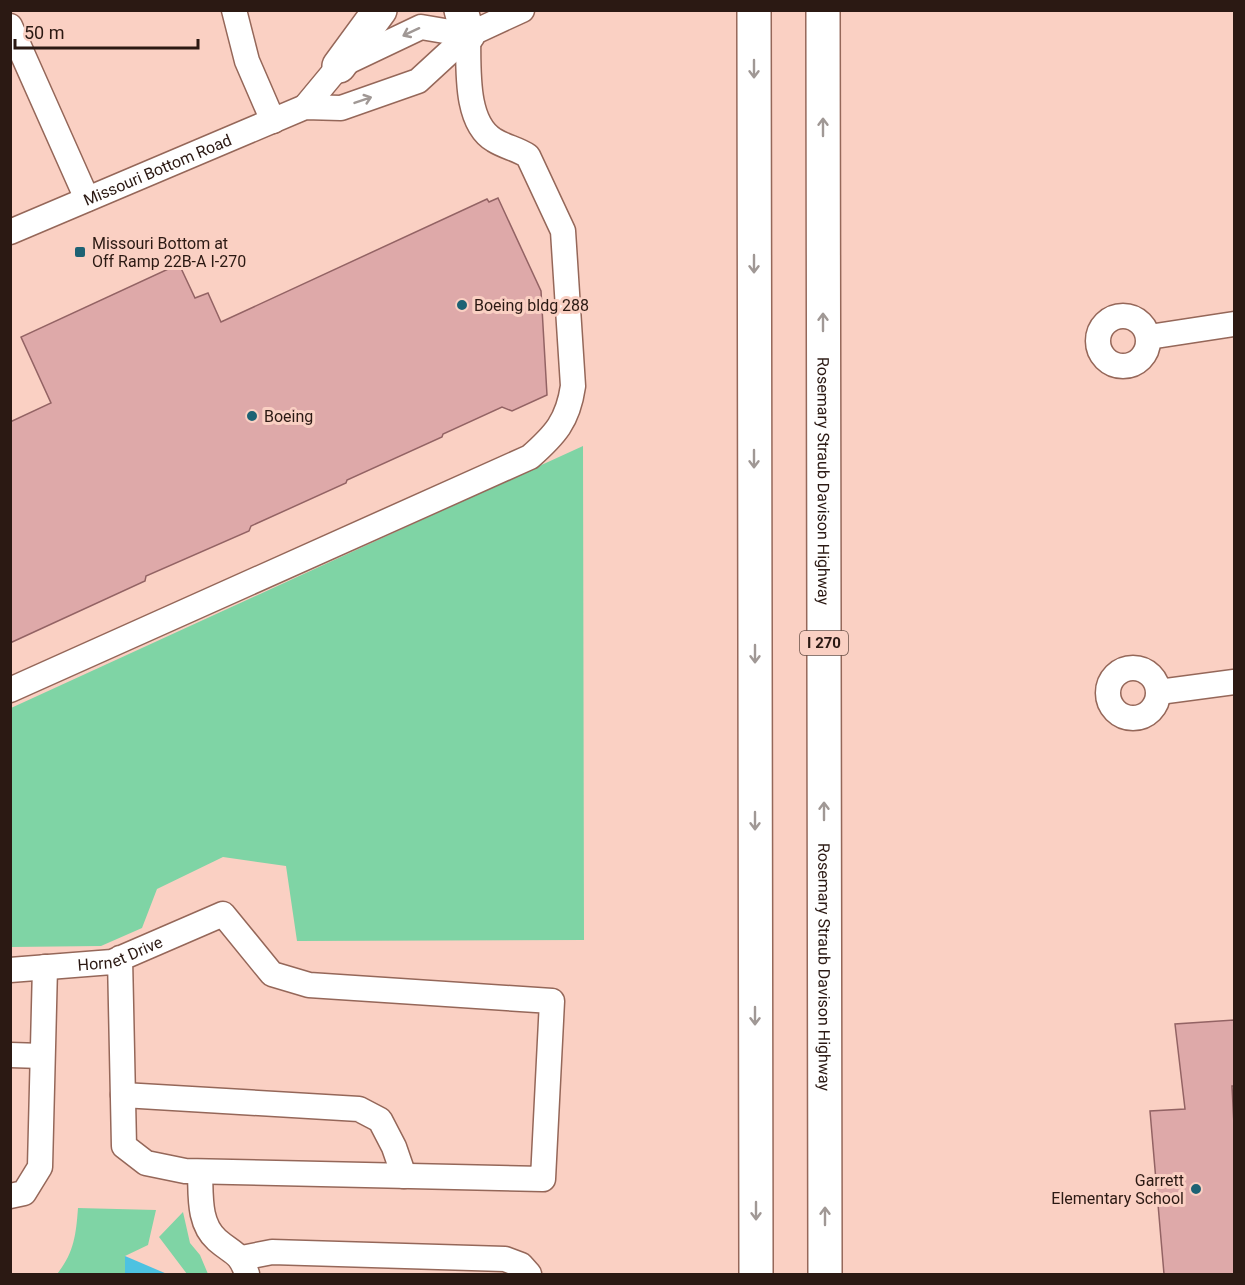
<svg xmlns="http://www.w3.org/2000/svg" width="1245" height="1285" font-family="Roboto,sans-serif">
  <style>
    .green { fill: #7fd4a5 }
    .water { fill: #4dc2e1 }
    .building { fill: #dea9a9; stroke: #936364; stroke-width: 1.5 }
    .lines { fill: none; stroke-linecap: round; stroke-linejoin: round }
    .minor-casing { stroke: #956759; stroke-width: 27 }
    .highway-casing { stroke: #956759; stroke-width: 36 }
    .minor { stroke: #fff; stroke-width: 24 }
    .highway { stroke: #fff; stroke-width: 33 }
    .oneway { stroke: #a09895 }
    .poi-dot { fill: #1d6274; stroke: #fad0c3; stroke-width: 2 }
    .labels { text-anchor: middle; stroke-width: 6; stroke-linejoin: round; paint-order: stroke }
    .shield { fill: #fad0c3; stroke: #695048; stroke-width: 1.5 }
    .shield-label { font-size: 15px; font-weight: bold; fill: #2b1913 }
    .street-label { font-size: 16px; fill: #2b1913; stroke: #fad0c3 }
    .poi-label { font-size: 16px; fill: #2b1913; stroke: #fad0c3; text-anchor: start }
  </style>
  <rect width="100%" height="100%" fill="#fad0c3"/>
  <g class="green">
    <path d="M583,446L584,940L297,941L286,866L223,857L157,889L142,928L101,946L11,947V708Z"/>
    <path d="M78,1208L156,1210L148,1245L125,1256V1274H57C74,1253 76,1235 78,1208Z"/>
    <path d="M183,1212L190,1243L200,1255L208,1274H187L159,1237Z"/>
  </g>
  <path class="water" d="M125,1256L167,1274H125Z"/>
  <g class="building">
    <path d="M498,198L541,291L547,395L512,411L502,407L443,434L442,437L347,480L346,483L251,526L249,531L146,576L145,581L10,643V422L51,403L21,337L179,264L195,298L208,293L221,322L487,199L489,202Z"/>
    <path d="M1234,1020V1086H1232L1234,1125V1274H1164L1150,1111L1185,1109L1175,1024Z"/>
  </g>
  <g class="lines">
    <defs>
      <g id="minor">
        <path d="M234,10L247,61L273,121"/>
        <path d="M10,26L87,199"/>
        <path d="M305,107L339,66L421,27L468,35"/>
        <path id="s1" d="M10,232L305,107L341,108L418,81L468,35L522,10"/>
        <circle cx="1123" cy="341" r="25"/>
        <path d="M1149,337L1234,324"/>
        <circle cx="1133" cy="693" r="25"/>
        <path d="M10,690L530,457C555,435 568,421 573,386L563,231L528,156C518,149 505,147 494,140C464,122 469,66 468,35"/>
        <path d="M1159,692L1234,682"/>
        <path id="s2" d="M10,970L112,962L223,914L272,974L309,985L552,1001L543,1179L185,1171L146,1163L124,1146L120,958"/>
        <path d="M10,1055L42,1056"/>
        <path d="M123,1095L359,1109L380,1120L394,1147L404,1176"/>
        <path d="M200,1172C201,1195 198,1223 217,1240C233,1254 240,1252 247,1274"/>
        <path d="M10,1196L24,1193L40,1167L45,967"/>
        <path d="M242,1258L272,1252L505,1259L521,1265L529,1274"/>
      </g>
      <g id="highway">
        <path d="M461,10L468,35"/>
        <path d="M754,10L756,1274"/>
        <path id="s3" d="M823,10L825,1274"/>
        <path d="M339,66L380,10"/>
      </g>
    </defs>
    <use href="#minor" class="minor-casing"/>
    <use href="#highway" class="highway-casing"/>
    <use href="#minor" class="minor"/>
    <use href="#highway" class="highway"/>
  </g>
  <defs><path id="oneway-shaft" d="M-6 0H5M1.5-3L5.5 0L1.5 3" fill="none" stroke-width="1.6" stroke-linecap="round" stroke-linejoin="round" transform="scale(1.5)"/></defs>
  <g class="oneway">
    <use href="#oneway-shaft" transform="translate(411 32) rotate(155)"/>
    <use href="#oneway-shaft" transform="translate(754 69) rotate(90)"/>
    <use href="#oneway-shaft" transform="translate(363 100) rotate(-19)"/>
    <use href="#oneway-shaft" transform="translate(823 127) rotate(-90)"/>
    <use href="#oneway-shaft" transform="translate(754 264) rotate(90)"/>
    <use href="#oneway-shaft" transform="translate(823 322) rotate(-90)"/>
    <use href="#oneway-shaft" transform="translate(754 459) rotate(90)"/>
    <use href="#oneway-shaft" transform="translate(755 654) rotate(90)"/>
    <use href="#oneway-shaft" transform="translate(824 811) rotate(-90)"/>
    <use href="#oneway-shaft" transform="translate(755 821) rotate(90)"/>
    <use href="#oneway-shaft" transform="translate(755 1016) rotate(90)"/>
    <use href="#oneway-shaft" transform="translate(756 1211) rotate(90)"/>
    <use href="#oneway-shaft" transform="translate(825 1216) rotate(-90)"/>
  </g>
  <g class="poi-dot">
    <rect x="74" y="246" width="12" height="12" rx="3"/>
    <circle cx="462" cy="305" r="6"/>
    <circle cx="252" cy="416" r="6"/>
    <circle cx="1196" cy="1189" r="6"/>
  </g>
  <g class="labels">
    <rect class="shield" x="800" y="631" width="48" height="24" rx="4.5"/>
    <g class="shield-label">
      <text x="824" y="648">I 270</text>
    </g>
    <g class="street-label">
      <text dy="6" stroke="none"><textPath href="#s1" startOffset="160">Missouri Bottom Road</textPath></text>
      <text dy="6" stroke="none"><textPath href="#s3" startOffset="471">Rosemary Straub Davison Highway</textPath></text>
      <text dy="6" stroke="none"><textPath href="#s2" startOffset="112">Hornet Drive</textPath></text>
      <text dy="6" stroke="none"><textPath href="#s3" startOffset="957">Rosemary Straub Davison Highway</textPath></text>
    </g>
    <g class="poi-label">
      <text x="92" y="249">Missouri Bottom at<tspan x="92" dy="18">Off Ramp 22B-A I-270</tspan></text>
      <text x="474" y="311">Boeing bldg 288</text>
      <text x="264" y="422">Boeing</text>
      <text x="1184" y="1186" text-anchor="end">Garrett<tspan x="1184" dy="18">Elementary School</tspan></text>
    </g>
  </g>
  <rect width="1245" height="1285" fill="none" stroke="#2b1913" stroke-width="24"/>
  <path d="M15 39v9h183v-9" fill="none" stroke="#2b1913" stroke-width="3"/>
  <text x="24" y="39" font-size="18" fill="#2b1913" stroke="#fad0c3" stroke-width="4.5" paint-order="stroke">50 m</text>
</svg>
